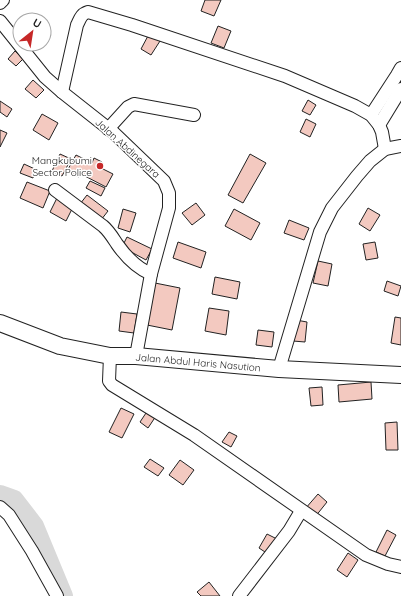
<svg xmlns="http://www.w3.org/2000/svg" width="401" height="596" font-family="Quicksand,sans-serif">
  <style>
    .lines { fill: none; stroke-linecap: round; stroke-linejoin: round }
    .river { stroke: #d9d9d9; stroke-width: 20 }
    .building { fill: #f3c9c0; stroke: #222 }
    .minor-casing { stroke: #222; stroke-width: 14 }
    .major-casing { stroke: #222; stroke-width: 18 }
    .minor { stroke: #fff; stroke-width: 12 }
    .major { stroke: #fff; stroke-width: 16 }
    .poi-dot { fill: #c62828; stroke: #fff; stroke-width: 1.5 }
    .labels { text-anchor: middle; stroke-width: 3; stroke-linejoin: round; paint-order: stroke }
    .street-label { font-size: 10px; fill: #222; stroke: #fff }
    .poi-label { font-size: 10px; fill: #222; stroke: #fff; text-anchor: end }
  </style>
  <rect width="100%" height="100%" fill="#fff"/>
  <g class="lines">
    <path class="river" d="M0,495L14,500L34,526L63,596"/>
  </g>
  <g class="building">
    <path d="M205,0H221L214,16L201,11Z"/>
    <path d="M218,26L231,31L224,48L211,43Z"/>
    <path d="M149,34L160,41L151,55L141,49Z"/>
    <path d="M15,51L23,59L16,66L8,59Z"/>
    <path d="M33,80L44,90L36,98L25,89Z"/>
    <path d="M308,100L316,105L310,115L302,111Z"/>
    <path d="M0,101L12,109L7,117L0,112Z"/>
    <path d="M42,114L58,123L49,140L33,130Z"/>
    <path d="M306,119L316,124L310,137L300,132Z"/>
    <path d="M0,130L7,133L0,147Z"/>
    <path d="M60,154L71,159L62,176L52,171Z"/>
    <path d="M250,154L266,163L243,203L228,195Z"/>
    <path d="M76,155L92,163L94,158L102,162L99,167L113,174L106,187L81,174L79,177L67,171Z"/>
    <path d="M24,164L37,170L33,178L20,173Z"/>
    <path d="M90,181L105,188L101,196L86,188Z"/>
    <path d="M27,182L50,191L43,208L20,198Z"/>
    <path d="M87,195L108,211L101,220L80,204Z"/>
    <path d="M58,196L74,205L66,221L50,212Z"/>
    <path d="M196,203L205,215L192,225L182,213Z"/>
    <path d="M368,208L380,215L370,231L359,224Z"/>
    <path d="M123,209L136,213L130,232L118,228Z"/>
    <path d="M234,209L260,223L251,240L225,226Z"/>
    <path d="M289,220L309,228L304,240L284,233Z"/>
    <path d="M127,237L152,249L146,260L122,247Z"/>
    <path d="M178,242L206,252L201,268L173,258Z"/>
    <path d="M375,242L378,258L366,260L363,244Z"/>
    <path d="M318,261L332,264L328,286L313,283Z"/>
    <path d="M215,277L240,282L237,299L212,294Z"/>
    <path d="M387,281L401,286L398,296L384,291Z"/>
    <path d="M155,283L180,288L172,330L147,325Z"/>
    <path d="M209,308L229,311L226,335L205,331Z"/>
    <path d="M121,312L137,314L134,333L119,331Z"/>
    <path d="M395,317L401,318V345L391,343Z"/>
    <path d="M296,320L307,322L305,342L293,341Z"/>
    <path d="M258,330L274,332L272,347L256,345Z"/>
    <path d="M371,382L372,399L339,402L338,385Z"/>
    <path d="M322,387L323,405L311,406L309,388Z"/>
    <path d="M121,408L134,414L122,438L109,432Z"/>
    <path d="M148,410L156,416L148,428L140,422Z"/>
    <path d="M397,422L398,450H386L385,423Z"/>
    <path d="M229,432L237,436L231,447L222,442Z"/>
    <path d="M150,459L164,468L158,476L144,467Z"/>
    <path d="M180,460L194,470L183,485L169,475Z"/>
    <path d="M318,494L327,502L315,517L305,509Z"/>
    <path d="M387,530L396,535L385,556L376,552Z"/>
    <path d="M267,534L277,539L268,554L259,548Z"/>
    <path d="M348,553L358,560L347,577L337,570Z"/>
    <path d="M209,582L220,596H201L197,592Z"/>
  </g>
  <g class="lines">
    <defs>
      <g id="minor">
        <path d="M0,3L3,0"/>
        <path d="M0,21L45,77L62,92L114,133L164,181L169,193V208L151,274L136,356"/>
        <path d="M62,92L77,25C80,19 81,14 88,12L132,25L285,76L355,106L371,115L379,125L382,132L385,149"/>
        <path d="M371,115L397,75L401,68"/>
        <path d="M379,125L401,89"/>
        <path d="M108,129L128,107L134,104L194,115"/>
        <path d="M55,190L103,226C109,231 113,238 117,244C126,257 137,268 151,274"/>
        <path d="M110,356L109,381L112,385L194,435L366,555L388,564L401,567"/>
        <path d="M279,369L320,232L332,208L357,176L370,161L385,149L401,146"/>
        <path d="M0,507L9,515L32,551L57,596"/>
        <path d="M239,596L289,531L301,511"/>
      </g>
      <path id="major" d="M0,323L60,346L110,356H136L279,369L401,375"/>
    </defs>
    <use href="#minor" class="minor-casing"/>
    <use href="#major" class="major-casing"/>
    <use href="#minor" class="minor"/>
    <use href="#major" class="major"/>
  </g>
  <circle class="poi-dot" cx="100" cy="166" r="4"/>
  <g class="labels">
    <g class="street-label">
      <text transform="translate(128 148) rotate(42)" y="4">Jalan Abdinegara</text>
      <text transform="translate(198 362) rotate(5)" y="4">Jalan Abdul Haris Nasution</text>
    </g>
    <g class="poi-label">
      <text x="92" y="164">Mangkubumi<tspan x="92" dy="12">Sector Police</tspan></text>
    </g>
  </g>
  <g transform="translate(32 32) rotate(30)"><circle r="19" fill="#ffffff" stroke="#a7a7a7"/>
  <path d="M0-3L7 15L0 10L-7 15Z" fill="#c62828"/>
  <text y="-6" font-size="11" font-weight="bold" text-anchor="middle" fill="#222222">U</text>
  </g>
</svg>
